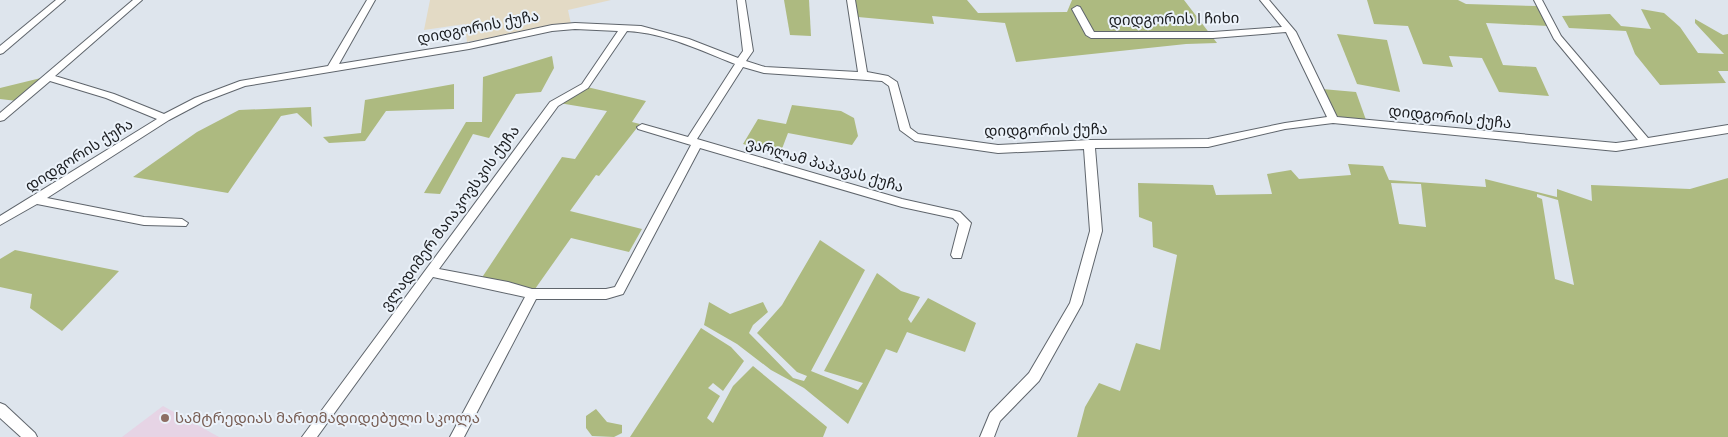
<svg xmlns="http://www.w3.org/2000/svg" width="1728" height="437" font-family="'Titillium Web','Noto Sans Georgian',sans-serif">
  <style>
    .education { fill: #e6d4e5 }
    .medical { fill: #e3dac5 }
    .green { fill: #adba80; fill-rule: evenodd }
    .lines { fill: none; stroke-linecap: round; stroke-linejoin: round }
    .minor-casing { stroke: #5f656c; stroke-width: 2 }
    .minor { fill: #fff; fill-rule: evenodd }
    .education-dot { fill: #8d6e63; stroke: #ebf2fa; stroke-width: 2 }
    .labels { text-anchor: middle; stroke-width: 4; stroke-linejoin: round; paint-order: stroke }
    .street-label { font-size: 15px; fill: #1b1d20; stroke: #ebf2fa }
    .education-label { font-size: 15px; fill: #785e54; stroke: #ebf2fa; text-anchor: start }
  </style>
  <rect width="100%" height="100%" fill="#dee5ed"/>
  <path class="education" d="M163,406L219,437H122Z"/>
  <path class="medical" d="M430,0H611L568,10L571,24L556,25L467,42L465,24L424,30Z"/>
  <g class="green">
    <path d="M784,0H809L811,36L790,35Z"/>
    <path d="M855,0H967L978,13L1067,12L1072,0H1184L1217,43L1186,44L1016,62L1005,23L932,16L934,24L858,17Z"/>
    <path d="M1367,0H1458L1466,4L1537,6L1548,26L1486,23L1503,65L1536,67L1549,96L1499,92L1482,58L1449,56L1453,67L1423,64L1408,26L1374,24Z"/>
    <path d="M1641,9L1664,13L1680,27L1698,53L1724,54L1695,23V19L1723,35L1728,34V71H1718L1726,83L1660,85L1635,54L1626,31L1569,28L1562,16L1610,14L1621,26L1651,29Z"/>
    <path d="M1337,34L1387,40L1400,92L1357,84Z"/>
    <path d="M552,56L554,68L541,92L516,94L489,138L473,134L440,194L424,193L466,122H482L483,77Z"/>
    <path d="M45,77L17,101L0,99V88Z"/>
    <path d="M454,84V109L386,111L365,141L329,143L323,137L361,133L365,100Z"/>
    <path d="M587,87L646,101L632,122L640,124L599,176L596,175L570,211L642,229L629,252L571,238L535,289L481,279L562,157L575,159L607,111L559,103Z"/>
    <path d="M1322,89L1356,92L1366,120L1333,117Z"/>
    <path d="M792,105L841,111L854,118L858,136L852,145L788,133L780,154L743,144L758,119L786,124Z"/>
    <path d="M311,107L312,127L297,113L281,116L228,193L133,177L197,132L239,110Z"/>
    <path d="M1348,164L1383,166L1389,180L1486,187L1485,179L1557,197V189L1592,201L1591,185L1690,189L1728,178V437H1077L1085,407L1099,383L1120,391L1136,343L1160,350L1177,255L1153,247L1152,222L1139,217L1138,183L1213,185L1216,195L1272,194L1267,174L1291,170L1299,179L1351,175ZM1391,183L1421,184L1426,227L1399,224ZM1537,194L1558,200L1574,285L1555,279L1542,199L1537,197Z"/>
    <path d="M820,240L865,270L811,371L858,390L863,383L824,371L877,273L901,291L920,297L908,319L911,323L928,298L976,323L965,352L907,332L897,353L886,349L848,424L804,388L771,370L737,344L704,325L709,302L730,314L763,302L768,312L753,325L749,333L793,378L804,381L807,376L797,372L757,333L782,305Z"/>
    <path d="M15,250L119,271L62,331L30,308L32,294L0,287V259Z"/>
    <path d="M701,328L731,347L744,361L723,391L713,383L708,388L720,396L707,418L713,423L733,386L753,366L827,427L823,437H630Z"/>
    <path d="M596,409L607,422L622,425V433L614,437L592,436L586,428V416Z"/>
  </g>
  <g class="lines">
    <defs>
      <g id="minor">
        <path d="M56,0H65L3,53L0,54V46Z"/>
        <path d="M133,0H142L55,76L114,94L164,114L195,98L240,81L328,66L367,0H375L339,64L469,43L552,25L575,23L641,26L689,39L738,58L743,51L737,0H745L753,51L746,61L765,67L858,72L847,0H855L867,72L888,76L897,82L910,128L918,134L998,145L1089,140L1208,139L1285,123L1327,117L1286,32L1213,38H1091L1086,35L1072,9L1077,6L1080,7L1094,32H1213L1282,27L1260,0H1269L1296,32L1337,117L1616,143L1638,140L1554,39L1534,0H1542L1561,36L1648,138L1728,125V133L1616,151L1333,123L1285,129L1208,147L1095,148L1102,231L1082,304L1039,381L1000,421L994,437H980L990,413L1029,373L1070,303L1090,231L1084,149L998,153L915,141L900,130L889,86L882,81L764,73L743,67L697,139L902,199L956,211L960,212L971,223L961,258H953L951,255L959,224L953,218L902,207L700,148L623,294L606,299H536L464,437H450L525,297L433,277L317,437H302L550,102L582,84L618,31L575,29L552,31L469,49L245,86L203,102L169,120L47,198L144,217L182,219L188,223L186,226L144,225L37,204L0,225V216L157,119L106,98L50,81L4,120L0,121V113ZM627,31C665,33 700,50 735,64L688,137L642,124L637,127L638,129L691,145L615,287L606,289H532L508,282L439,269L558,106L588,88Z"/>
        <path d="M0,403L5,405L35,433L37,437H21L0,418Z"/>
      </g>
    </defs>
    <use href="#minor" class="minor-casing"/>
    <use href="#minor" class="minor"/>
  </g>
  <circle class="education-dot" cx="165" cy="418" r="5"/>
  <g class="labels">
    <g class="street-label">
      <text transform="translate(1174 19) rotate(-1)" y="5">დიდგორის I ჩიხი</text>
      <text transform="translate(478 27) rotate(-11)" y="5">დიდგორის ქუჩა</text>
      <text transform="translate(1450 117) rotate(6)" y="5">დიდგორის ქუჩა</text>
      <text transform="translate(1046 130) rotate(-1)" y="5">დიდგორის ქუჩა</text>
      <text transform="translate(79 155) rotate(-32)" y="5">დიდგორის ქუჩა</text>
      <text transform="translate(825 165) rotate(16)" y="5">ვარლამ პაპავას ქუჩა</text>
      <text transform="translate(450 218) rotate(-54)" y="5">ვლადიმერ მაიაკოვსკის ქუჩა</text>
    </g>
    <g class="education-label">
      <text x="175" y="423">სამტრედიას მართმადიდებული სკოლა</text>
    </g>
  </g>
</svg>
